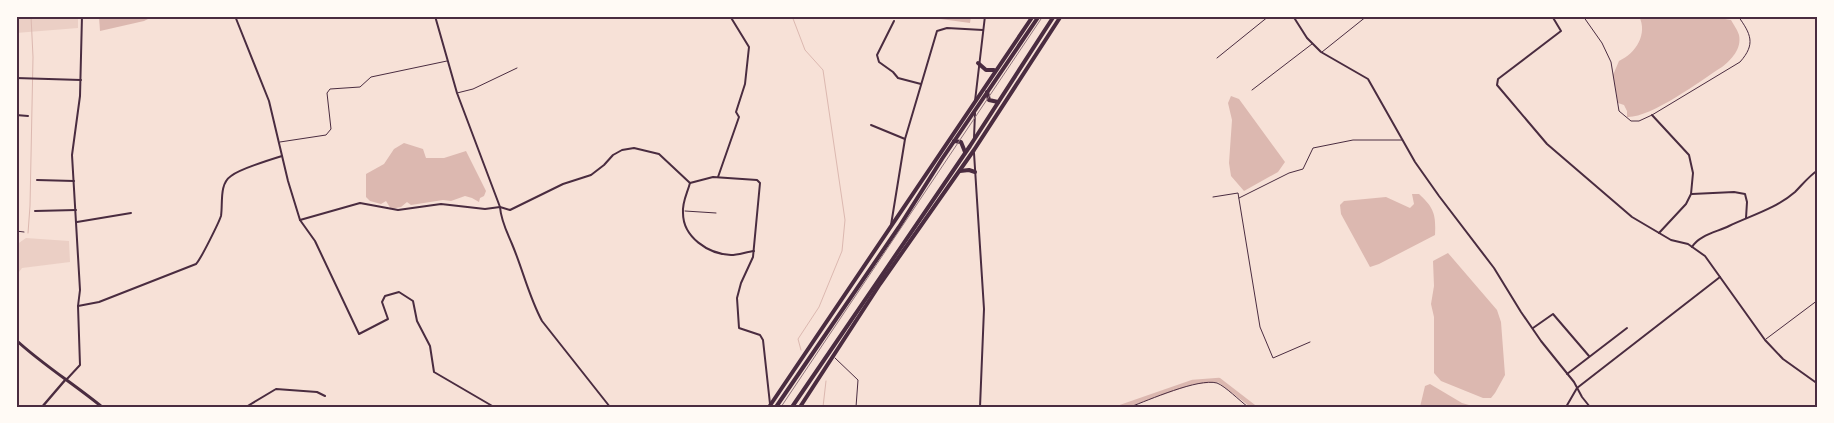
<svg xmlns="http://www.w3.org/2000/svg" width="1834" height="423" font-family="Helvetica,sans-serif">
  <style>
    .green { fill: #ebcfc5 }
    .water { fill: #dcb8b0 }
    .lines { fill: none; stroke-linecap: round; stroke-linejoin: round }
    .stream { stroke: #dcb8b0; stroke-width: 1 }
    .canal { stroke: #dcb8b0; stroke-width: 4.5 }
    .service { stroke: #4a2c40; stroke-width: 1 }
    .minor { stroke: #4a2c40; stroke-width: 2 }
    .tertiary { stroke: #4a2c40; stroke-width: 2.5 }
    .secondary { stroke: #4a2c40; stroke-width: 3 }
    .primary { stroke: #4a2c40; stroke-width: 4 }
    .rail { stroke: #8f747c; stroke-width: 1 }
    .neatline { fill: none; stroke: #4a2c40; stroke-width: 2 }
  </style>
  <rect width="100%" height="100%" fill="#f7e1d7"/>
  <g class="green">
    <path d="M16,16H78V28L16,33Z"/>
    <path d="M26,238L69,241L70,262L22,268L16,276V245Z"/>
  </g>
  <g class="water">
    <path d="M99,16H154L144,21L100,31Z"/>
    <path d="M919,16H971L970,23Z"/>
    <path d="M1639,16H1722L1725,19L1731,20C1734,25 1738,31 1739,35C1742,49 1731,60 1722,67C1700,81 1651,118 1627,117V111L1624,105L1618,103L1613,75L1619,61C1636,53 1648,34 1639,16Z"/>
    <path d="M1231,96L1239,99L1285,162L1278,172L1244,191L1231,176L1229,163L1232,120L1228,103Z"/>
    <path d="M404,143L423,149L426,158H444L466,151L486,191L484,196L480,198L479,202L472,198L465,196L451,201L443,200L411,205L407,202L401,207L391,209L386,201L381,204L370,201L366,197V174L384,164L394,149Z"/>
    <path d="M1412,194H1419C1434,208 1436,214 1435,235L1379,264L1370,267L1341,214L1340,205L1344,201L1386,197L1410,208L1414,204Z"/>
    <path d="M1448,253L1497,310L1501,322L1505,375L1495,393L1491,398H1483L1441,381L1434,373V317L1431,304L1434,286L1433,261Z"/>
    <path d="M1430,384L1462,403L1476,407H1420L1425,386Z"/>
  </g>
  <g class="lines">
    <g class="stream">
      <path d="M792,16L805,50L823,70L845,220L842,251L819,307L798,339L801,350"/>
      <path d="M28,233L30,206L33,57L31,16"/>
      <path d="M823,407L826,381"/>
    </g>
    <path class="canal" d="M1121,407L1193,382L1219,380L1254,407"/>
    <g class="service">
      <path d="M1583,16L1602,43L1611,62L1619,111L1631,121H1639L1652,115L1740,62C1756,44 1751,34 1738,16"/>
      <path d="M1322,52L1367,16"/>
      <path d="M1217,58L1269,16"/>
      <path d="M1252,90L1312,44"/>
      <path d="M457,93L473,89L517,68"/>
      <path d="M280,142L326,135L331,129L327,93L330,89L360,87L371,77L447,61"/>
      <path d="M1213,197L1238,193L1260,327L1273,358L1310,342"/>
      <path d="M1239,198L1289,173L1303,169L1313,148L1353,140H1402"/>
      <path d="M685,211L716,213"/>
      <path d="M16,231L24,232"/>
      <path d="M1766,339L1818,300"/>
      <path d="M835,358L858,380L856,407"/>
      <path d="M1130,407C1149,400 1198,378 1217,383C1225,386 1240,401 1248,407"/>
    </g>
    <g class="minor">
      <path d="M235,16L269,101L288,181L300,220L315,241L359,334L388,319L382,302L385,296L399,292L413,301L417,321L430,346L434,372L494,407"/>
      <path d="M435,16L457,93L500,207C501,221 507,232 512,244C523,270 529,297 542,321L610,407"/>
      <path d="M1293,16L1307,38L1321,52L1368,79L1415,162L1439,196L1494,268L1521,312L1541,341L1574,382L1582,397L1590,407"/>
      <path d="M1552,16L1561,31L1498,79L1497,85L1547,144L1632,217L1671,240L1688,244L1705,256L1765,340L1783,359L1818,384"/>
      <path d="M894,21L877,55L879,62L893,72L898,78L921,84"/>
      <path d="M16,78L81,80"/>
      <path d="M975,101L985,16"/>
      <path d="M16,115L28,116"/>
      <path d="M1652,115L1689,155L1693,173L1691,194L1686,204L1659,233"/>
      <path d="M871,125L905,139L891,225"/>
      <path d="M974,138L975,113"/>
      <path d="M905,139L937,31L947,28L983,30"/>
      <path d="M974,153L984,309L980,407"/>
      <path d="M718,177L739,117L736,112L745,84L749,47L730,16"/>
      <path d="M37,180L74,181"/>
      <path d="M690,183C687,194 682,202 683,213C683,237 708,254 731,255C738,255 746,252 754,251"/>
      <path d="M1692,194L1734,192L1745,194L1747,202L1746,218"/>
      <path d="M35,211L76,210"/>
      <path d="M300,220L360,203L398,210L441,204L485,209L500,207L510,210L563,184L591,175L604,165L613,155L622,150L634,148L659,154L690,183L713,177L757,180L760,183L753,257L741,283L737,298L739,328L760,335L763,340L770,404"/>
      <path d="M77,222L131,213"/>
      <path d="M1692,247C1699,235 1717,232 1729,226C1750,216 1777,208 1795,192C1803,184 1809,176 1818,170"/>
      <path d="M78,306L99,302L196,264C201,259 219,222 221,216C223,203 219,184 231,176C240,169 269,160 282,156"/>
      <path d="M1533,328L1553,314L1589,356"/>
      <path d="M1567,374L1627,328"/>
      <path d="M67,379L80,365L78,306L80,290L72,155L80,96L82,16"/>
      <path d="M246,407L276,389L317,392L325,396"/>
      <path d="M1566,407L1577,388L1720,277"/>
    </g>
    <path class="tertiary" d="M42,407L66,379"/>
    <path class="secondary" d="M16,340C43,365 74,384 102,407"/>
    <g class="primary">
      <path d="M978,63L986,70H994"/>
      <path d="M987,92L989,100L998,102"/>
      <path d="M954,141L961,142L965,152"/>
      <path d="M960,171L969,170L975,172"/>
      <path d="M769,407L1033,16"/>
      <path d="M776,407L899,227L942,159L1039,16"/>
      <path d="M792,407L970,146L1054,16"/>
      <path d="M800,407L880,284L974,150L1061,16"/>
    </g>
    <path class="rail" d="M781,407L1043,16"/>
  </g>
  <rect width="1834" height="423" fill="none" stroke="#fffaf5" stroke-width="35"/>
  <rect x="18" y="18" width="1798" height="388" class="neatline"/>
</svg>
